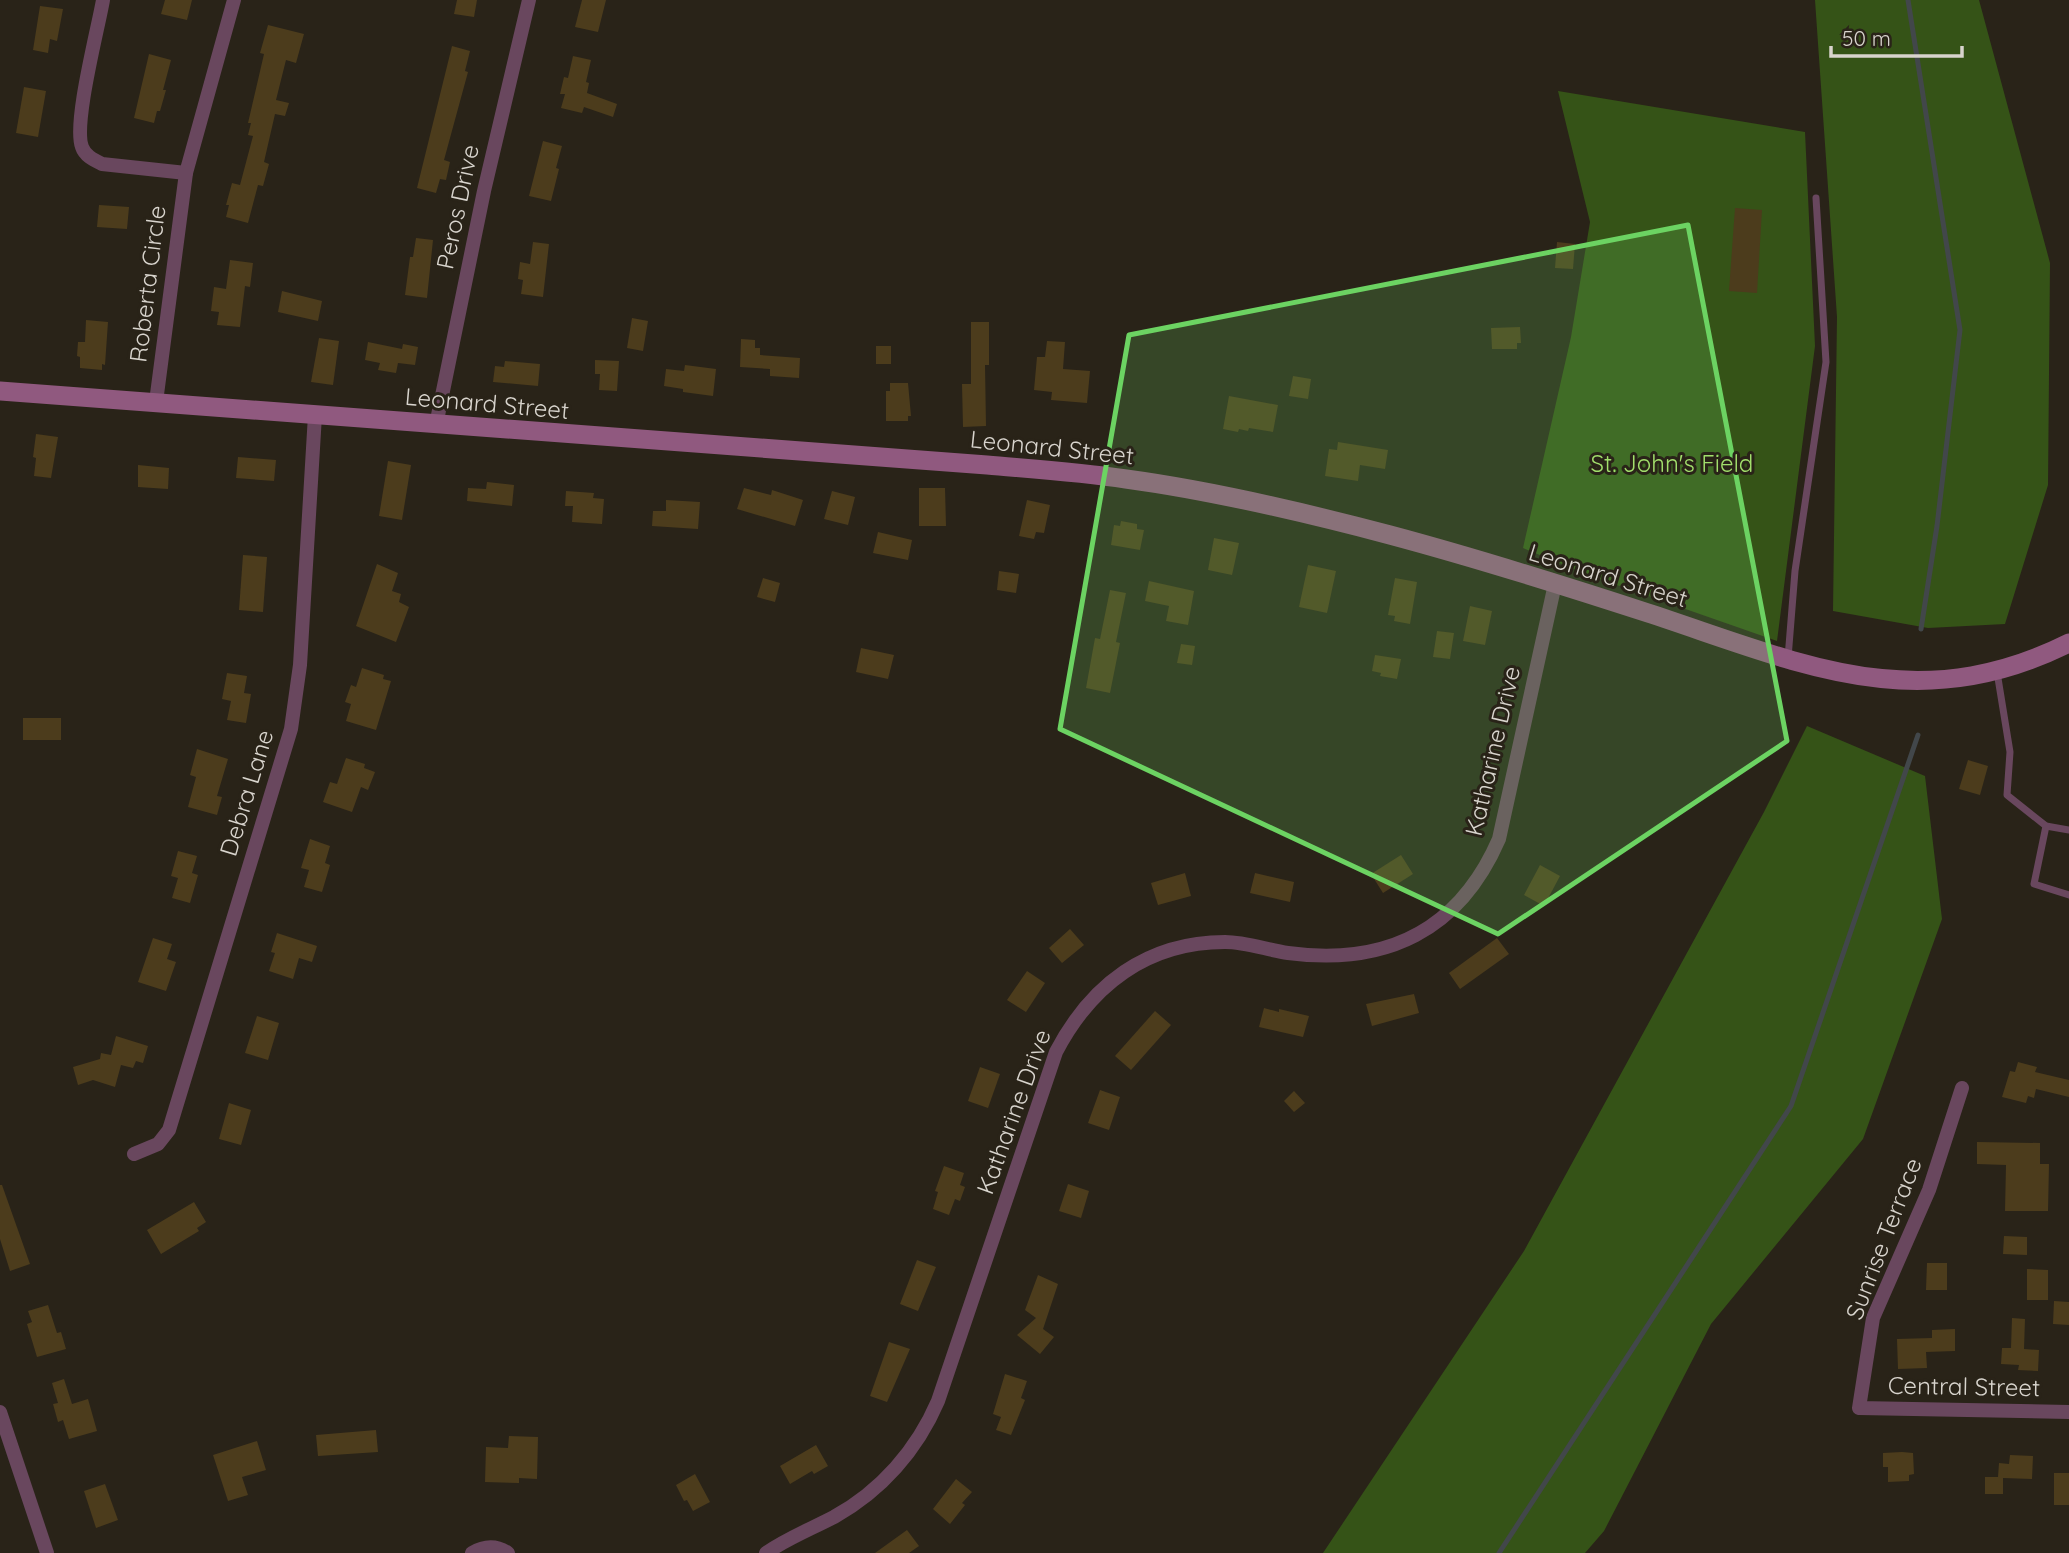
<svg xmlns="http://www.w3.org/2000/svg" width="2069" height="1553" font-family="Quicksand,sans-serif">
  <style>
    .green { fill: #355317 }
    .lines { fill: none; stroke-linecap: round; stroke-linejoin: round }
    .stream { stroke: #42474a; stroke-width: 5 }
    .building { fill: #4c3c1c }
    .lane { stroke: #69475e; stroke-width: 7 }
    .street { stroke: #69475e; stroke-width: 14 }
    .secondary { stroke: #90597f; stroke-width: 19 }
    .marked { fill: #6cd362; fill-opacity: 0.2; stroke: #6cd362; stroke-width: 5; stroke-linejoin: round }
    .labels { text-anchor: middle; stroke-width: 6; stroke-linejoin: round; paint-order: stroke }
    .street-label { font-size: 24px; fill: #d8d4cd; stroke: #292318 }
    .park-label { font-size: 24px; fill: #a2df6c; stroke: #292318 }
  </style>
  <rect width="100%" height="100%" fill="#292318"/>
  <g class="green">
    <path d="M1815,0H1979L2050,263L2048,485L2005,624L1928,628L1833,611L1837,317Z"/>
    <path d="M1558,91L1805,132L1815,346L1777,641L1591,576L1523,548L1571,337L1590,222Z"/>
    <path d="M1807,726L1925,776L1942,919L1863,1139L1711,1324L1604,1531L1585,1553H1323L1524,1251L1764,812Z"/>
  </g>
  <g class="lines">
    <g class="stream">
      <path d="M1908,0L1960,330L1937,526L1921,629"/>
      <path d="M1499,1553L1791,1106L1918,735"/>
    </g>
  </g>
  <g class="building">
    <path d="M165,0H192L187,20L161,14Z"/>
    <path d="M457,0H477L474,17L454,14Z"/>
    <path d="M582,0H606L598,32L575,27Z"/>
    <path d="M40,6L63,9L57,41L50,39L48,53L33,50Z"/>
    <path d="M268,25L304,34L296,63L286,60L276,100L289,103L285,116L275,114L264,162L269,164L263,186L258,185L248,223L226,217L229,205H226L232,183L240,185L253,136L248,135L251,123H248L264,54L260,53Z"/>
    <path d="M452,46L470,51L465,71L468,72L444,160L450,162L446,180L440,179L436,193L417,188Z"/>
    <path d="M149,54L171,60L163,90H166L160,111H157L154,123L134,118Z"/>
    <path d="M573,56L591,60L586,82L589,83L587,93L617,104L613,117L584,107L582,113L561,108L565,94H560L564,77L568,78Z"/>
    <path d="M24,87L46,91L38,137L16,133Z"/>
    <path d="M543,141L562,146L556,168L559,169L551,201L529,196Z"/>
    <path d="M99,205L129,207L127,229L97,227Z"/>
    <path d="M1735,208L1762,210L1757,293L1729,291Z"/>
    <path d="M416,238L433,240L427,298L405,295L410,257H413Z"/>
    <path d="M533,242L549,244L543,297L521,294L523,280L518,279L520,262L530,264Z"/>
    <path d="M1557,242L1575,244L1573,269L1555,268Z"/>
    <path d="M230,260L253,263L250,287L245,286L240,327L217,325L219,312L211,311L214,287L226,289Z"/>
    <path d="M282,291L322,301L318,321L278,312Z"/>
    <path d="M632,318L648,321L643,351L627,348Z"/>
    <path d="M86,320L108,322L105,365L102,364V370L80,368V357L77,356L78,342H85Z"/>
    <path d="M971,322H989V365H985L986,426L963,427L962,384H971Z"/>
    <path d="M1520,327L1521,343H1517V349H1492L1491,328Z"/>
    <path d="M319,338L339,341L333,385L311,382Z"/>
    <path d="M741,339L755,340V348H760V355L800,358L799,378L770,376V369L740,367Z"/>
    <path d="M1047,341L1065,342L1063,369L1090,371L1087,403L1051,400L1052,392L1034,390L1037,357H1045Z"/>
    <path d="M368,342L402,349L403,344L418,347L415,365L398,363L396,373L378,370L380,363L365,360Z"/>
    <rect x="876" y="346" width="15" height="18"/>
    <path d="M595,360L619,361L617,391L599,390L600,374H595Z"/>
    <path d="M505,361L540,364L538,386L493,382L495,366L504,367Z"/>
    <path d="M685,365L716,369L713,396L683,392V389L664,386L666,369L684,371Z"/>
    <path d="M1293,376L1311,379L1308,399L1289,396Z"/>
    <path d="M890,383H908L911,416H908V421H886V391H890Z"/>
    <path d="M1229,396L1278,405L1273,432L1249,428L1248,431L1239,429L1238,432L1223,429Z"/>
    <path d="M36,434L58,437L51,478L34,476L36,458L33,457Z"/>
    <path d="M1338,442L1388,450L1385,469L1360,465L1358,481L1325,476L1329,449L1337,450Z"/>
    <path d="M238,457L276,460L274,481L236,478Z"/>
    <path d="M388,461L411,465L402,520L379,516Z"/>
    <path d="M138,465L169,468L168,489L138,487Z"/>
    <path d="M487,482L514,485L512,506L467,501L468,488L486,489Z"/>
    <path d="M744,488L771,495L772,490L803,500L795,526L737,509Z"/>
    <path d="M919,488H945L946,526H919Z"/>
    <path d="M566,491L594,493L593,498L604,499L602,524L572,522L573,506H565Z"/>
    <path d="M832,491L855,497L848,525L824,519Z"/>
    <path d="M666,500L700,502L698,529L652,526L653,511H666Z"/>
    <path d="M1027,500L1050,505L1044,533L1036,532L1034,539L1019,536Z"/>
    <path d="M1121,521L1137,524V529L1144,530L1140,550L1111,545L1114,525L1120,526Z"/>
    <path d="M878,532L912,540L908,560L873,553Z"/>
    <path d="M1214,538L1239,543L1232,575L1208,570Z"/>
    <path d="M243,555L267,557L263,612L239,610Z"/>
    <path d="M377,564L398,573L392,591L401,594L399,602L409,607L396,642L356,626Z"/>
    <path d="M1308,565L1336,571L1327,613L1299,607Z"/>
    <path d="M999,571L1019,574L1016,593L997,590Z"/>
    <path d="M763,578L780,583L775,602L757,597Z"/>
    <path d="M1395,578L1417,582L1410,624L1394,621L1395,616L1388,615Z"/>
    <path d="M1149,581L1194,591L1188,625L1166,621L1169,606L1145,601Z"/>
    <path d="M1110,590L1126,593L1116,642L1120,643L1110,693L1086,688L1095,638L1100,639Z"/>
    <path d="M1470,606L1492,611L1485,645L1463,641Z"/>
    <path d="M1437,631L1454,633L1450,659L1433,657Z"/>
    <path d="M1181,644L1195,646L1192,665L1177,663Z"/>
    <path d="M861,648L894,655L888,679L856,672Z"/>
    <path d="M1375,655L1401,659L1397,679L1380,676L1381,673L1372,671Z"/>
    <path d="M362,668L384,675L383,679L391,681L376,730L346,721L351,704L345,702L351,685L356,687Z"/>
    <path d="M227,673L247,676L244,693L251,694L246,723L227,720L231,701L222,699Z"/>
    <rect x="23" y="718" width="38" height="22"/>
    <path d="M197,749L228,759L217,796L222,797L217,815L188,807L196,777L190,775Z"/>
    <path d="M346,758L365,764L364,768L375,772L368,790L361,787L352,812L323,802L330,782L337,784Z"/>
    <path d="M1968,760L1988,766L1980,795L1959,789Z"/>
    <path d="M310,839L330,846L325,863L330,865L322,892L304,887L309,870L301,868Z"/>
    <path d="M178,851L197,856L192,873L198,875L190,903L172,898L178,878L171,876Z"/>
    <path d="M1401,855L1413,874L1383,893L1371,874Z"/>
    <path d="M1540,865L1560,876L1544,906L1524,895Z"/>
    <path d="M1185,873L1191,896L1158,905L1151,883Z"/>
    <path d="M1255,873L1294,882L1290,902L1250,893Z"/>
    <path d="M1070,929L1084,945L1062,963L1049,948Z"/>
    <path d="M277,933L317,946L312,962L299,958L293,979L269,971L275,953L271,952Z"/>
    <path d="M153,938L172,944L167,959L176,962L166,991L138,982Z"/>
    <path d="M1497,938L1509,954L1460,989L1449,973Z"/>
    <path d="M1027,971L1045,983L1026,1012L1007,1000Z"/>
    <path d="M1414,994L1419,1013L1372,1026L1366,1004Z"/>
    <path d="M1264,1008L1279,1012V1009L1309,1016L1303,1037L1259,1027Z"/>
    <path d="M1155,1011L1171,1025L1131,1070L1115,1056Z"/>
    <path d="M257,1016L279,1023L268,1060L245,1053Z"/>
    <path d="M116,1036L148,1046L143,1063L136,1061L133,1068L121,1065L115,1087L93,1080L78,1085L73,1067L100,1059L101,1053L111,1055Z"/>
    <path d="M2018,1062L2037,1067L2035,1072L2069,1080V1097L2036,1089L2034,1098L2028,1096L2026,1103L2002,1097L2010,1071L2015,1072Z"/>
    <path d="M980,1067L1000,1074L988,1108L968,1101Z"/>
    <path d="M1100,1090L1120,1097L1109,1130L1088,1123Z"/>
    <path d="M1294,1091L1305,1103L1294,1112L1284,1101Z"/>
    <path d="M229,1103L251,1110L241,1145L219,1139Z"/>
    <path d="M1977,1142L2040,1143V1164H2049L2048,1211H2005L2006,1165L1977,1164Z"/>
    <path d="M944,1166L964,1173L960,1185L965,1187L960,1201L955,1199L949,1215L933,1209L938,1192L935,1191Z"/>
    <path d="M1068,1184L1089,1191L1081,1218L1059,1211Z"/>
    <path d="M0,1185H2L30,1264L10,1271L0,1239Z"/>
    <path d="M194,1202L206,1222L197,1228L199,1231L161,1254L147,1230Z"/>
    <path d="M2004,1236L2027,1237V1255L2003,1254Z"/>
    <path d="M917,1260L936,1267L918,1311L900,1304Z"/>
    <path d="M1927,1263H1947V1290H1926Z"/>
    <path d="M2027,1269L2048,1270V1300H2027Z"/>
    <path d="M1038,1275L1058,1284L1043,1329L1054,1337L1040,1354L1017,1335L1036,1318L1025,1310Z"/>
    <path d="M2054,1301L2069,1302V1325L2053,1324Z"/>
    <path d="M48,1305L57,1333L61,1332L66,1349L37,1357L27,1324L32,1322L28,1311Z"/>
    <path d="M2012,1318L2025,1319L2024,1349L2039,1350L2038,1371L2018,1370L2019,1365L2001,1364L2002,1348H2011Z"/>
    <path d="M1955,1329V1351L1926,1352L1927,1368L1898,1369L1897,1339L1932,1338V1330Z"/>
    <path d="M889,1342L910,1349L887,1402L870,1396Z"/>
    <path d="M1005,1374L1027,1381L1021,1398L1025,1400L1011,1435L996,1430L1001,1417L993,1414Z"/>
    <path d="M64,1379L72,1404L88,1399L97,1431L69,1439L63,1420L58,1422L53,1404L58,1403L52,1383Z"/>
    <path d="M376,1430L378,1452L318,1456L316,1435Z"/>
    <path d="M509,1436L538,1437L537,1479L519,1478V1483L485,1482L486,1447L508,1448Z"/>
    <path d="M257,1441L266,1470L242,1477L248,1495L228,1501L213,1455Z"/>
    <path d="M816,1445L828,1466L814,1474L812,1471L790,1484L780,1466Z"/>
    <path d="M1902,1452L1913,1453L1914,1474L1909,1475V1481L1888,1482V1467H1883V1453Z"/>
    <path d="M2010,1455L2033,1456L2032,1479L2003,1478V1494H1985V1477H1998L1999,1463L2009,1464Z"/>
    <rect x="2054" y="1473" width="15" height="32"/>
    <path d="M695,1474L710,1502L693,1511L687,1500L684,1501L676,1485Z"/>
    <path d="M956,1479L972,1492L962,1503L965,1505L950,1524L933,1509Z"/>
    <path d="M105,1484L118,1520L96,1528L84,1491Z"/>
    <path d="M907,1530L919,1546L909,1553H875Z"/>
  </g>
  <g class="lines">
    <g class="lane">
      <path d="M1788,658L1795,571L1826,362L1816,198"/>
      <path d="M1997,672L2010,752L2007,795L2046,826L2069,830"/>
      <path d="M2046,826L2034,884L2069,895"/>
    </g>
    <g class="street">
      <path d="M103,0C98,29 73,124 82,147C85,156 94,160 102,164L186,173"/>
      <path d="M156,402L186,173L234,0"/>
      <path d="M436,425L484,191L529,0"/>
      <path d="M1962,1088L1929,1190L1873,1318L1859,1408L2069,1412"/>
      <path d="M134,1154L158,1144L169,1130L291,729L300,665L315,415"/>
      <path d="M0,1412L47,1553"/>
      <path d="M472,1553C484,1546 496,1545 508,1553"/>
      <path d="M766,1553C788,1538 811,1529 834,1517C881,1491 917,1450 938,1401L1056,1052C1091,985 1147,942 1225,942C1246,942 1267,950 1288,953C1386,966 1459,931 1499,839L1555,584"/>
    </g>
    <path class="secondary" d="M0,391L987,465C1033,469 1080,472 1126,479C1215,491 1303,512 1390,535C1476,558 1562,585 1648,613C1798,662 1915,720 2069,643"/>
  </g>
  <path class="marked" d="M1688,225L1787,741L1498,934L1060,729L1129,335Z"/>
  <g class="labels">
    <g class="street-label">
      <text transform="translate(458 207) rotate(-78)" y="8">Peros Drive</text>
      <text transform="translate(148 284) rotate(-83)" y="8">Roberta Circle</text>
      <text transform="translate(487 404) rotate(5)" y="8">Leonard Street</text>
      <text transform="translate(1052 448) rotate(6)" y="8">Leonard Street</text>
      <text transform="translate(1608 576) rotate(17)" y="8">Leonard Street</text>
      <text transform="translate(1493 751) rotate(-77)" y="8">Katharine Drive</text>
      <text transform="translate(247 793) rotate(-73)" y="8">Debra Lane</text>
      <text transform="translate(1014 1112) rotate(-70)" y="8">Katharine Drive</text>
      <text transform="translate(1884 1239) rotate(-69)" y="8">Sunrise Terrace</text>
      <text transform="translate(1964 1387) rotate(1)" y="8">Central Street</text>
    </g>
    <g class="park-label">
      <text x="1672" y="472">St. John's Field</text>
    </g>
  </g>
  <path d="M1831 46v10h131v-10" fill="none" stroke="#d8d4cd" stroke-width="3.5"/>
  <text x="1842" y="46" font-size="21" fill="#d8d4cd" stroke="#292318" stroke-width="5" paint-order="stroke">50 m</text>
</svg>
